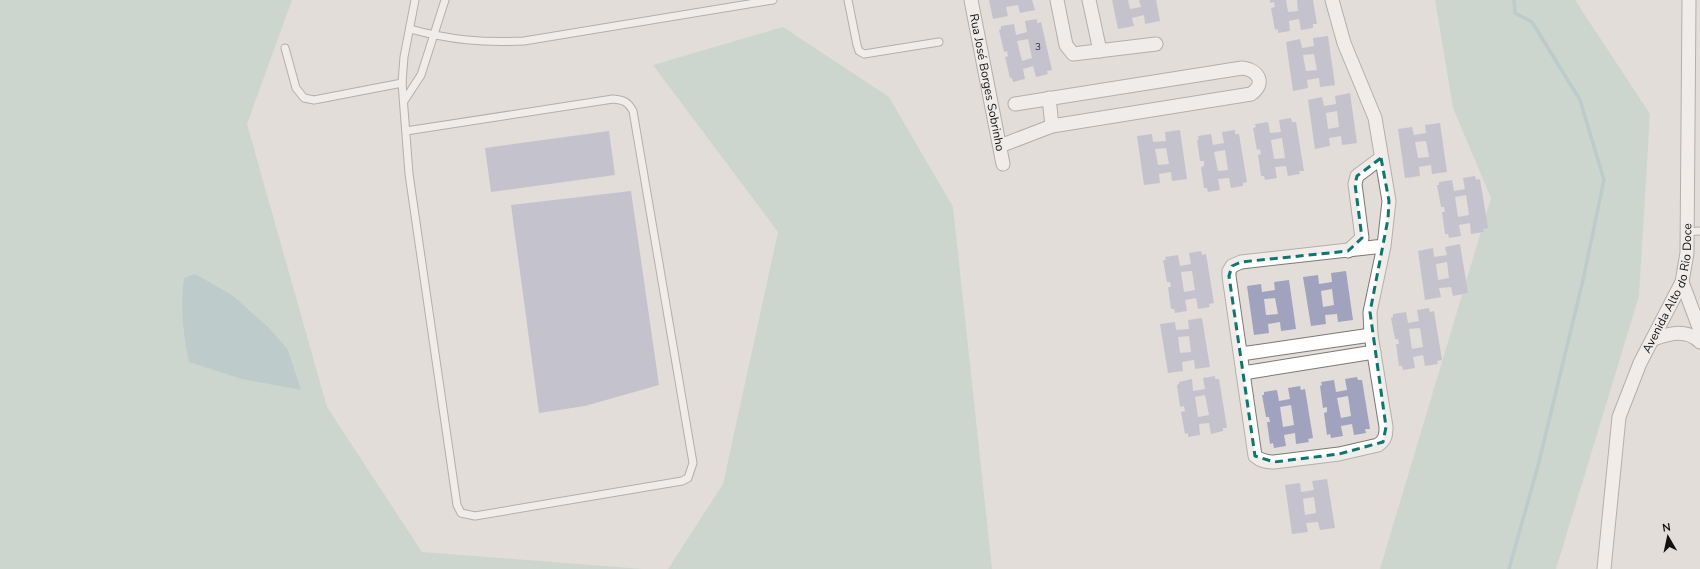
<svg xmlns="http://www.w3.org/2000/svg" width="1700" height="569" font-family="'Nunito Sans',sans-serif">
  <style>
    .green { fill: #b2cfc0 }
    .water { fill: #90b5bb }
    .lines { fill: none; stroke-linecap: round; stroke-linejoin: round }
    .stream { stroke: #90b5bb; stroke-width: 3.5 }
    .building { fill: #a1a2be; fill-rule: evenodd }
    .lane-casing { stroke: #7d7874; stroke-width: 9 }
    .street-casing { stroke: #7d7874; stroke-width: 15 }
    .lane { stroke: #fff; stroke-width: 7 }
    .street { stroke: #fff; stroke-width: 13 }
    .marked { fill: none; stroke: #0f766e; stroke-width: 3; stroke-dasharray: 8 5; stroke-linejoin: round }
    .labels { text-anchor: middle; stroke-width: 3.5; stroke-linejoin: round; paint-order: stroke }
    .number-label { font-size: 10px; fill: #36353c }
    .street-label { font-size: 12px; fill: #131110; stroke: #e2ddd9 }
  </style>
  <rect width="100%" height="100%" fill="#e2ddd9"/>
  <g class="green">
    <path d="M0,0H292L247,124L327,407L422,552L643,569H0Z"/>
    <path d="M1435,0H1575L1650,114L1639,296L1556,569H1380L1491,198L1453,108Z"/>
    <path d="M783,27L889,97L953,207L992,569H668L723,484L778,232L653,65Z"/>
  </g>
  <path class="water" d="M195,274L232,295L269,328L288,350L301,390L242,379L189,362C183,334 180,307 184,278Z"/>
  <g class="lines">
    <path class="stream" d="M1509,569L1539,462L1583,280L1604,180L1580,100L1532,22L1515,13L1514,0"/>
  </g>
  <g class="building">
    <path d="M989,0H1032L1035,10L1020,13L1018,5L1006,7L1008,16L993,19Z"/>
    <path d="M1112,0H1128L1130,9L1141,7L1139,0H1156L1160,21L1145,24L1144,15L1132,18L1134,26L1118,29Z"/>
    <path d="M1270,0H1286L1288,12L1298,11L1297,0H1313L1317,24H1313V28L1301,30L1299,19L1289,21L1290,31L1278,33V29L1275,30L1271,8L1275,7L1274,2L1270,3Z"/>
    <path d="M1037,19V23L1041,22L1052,70L1047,71L1048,74L1036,77L1033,66L1023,69L1025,79L1013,82L1012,78H1010L1005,57L1008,56L1007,51L1004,52L999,30L1001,29V26L1014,24L1016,35L1027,32L1025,21ZM1028,39L1032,58L1022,61L1017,41Z"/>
    <path d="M1328,36L1335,85L1320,87L1319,78L1307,80L1308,88L1293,91L1286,42L1300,39L1302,48L1314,46L1313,38ZM1314,54L1317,70L1306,71L1303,55Z"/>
    <path d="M1350,93L1357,143L1342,145L1341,136L1329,138L1330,146L1315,149L1308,100L1322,97L1324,106L1336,104L1335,96ZM1337,111L1339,127L1328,129L1326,113Z"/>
    <path d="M1291,118L1292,122H1296L1304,171H1299L1300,174L1288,176L1286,166L1275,167L1277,178L1265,180L1264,176H1261L1258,155L1261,154L1260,149L1257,150L1253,128L1256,127L1255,124L1268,122L1270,133L1281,132L1279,120ZM1282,138L1285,158L1274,159L1271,140Z"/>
    <path d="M1440,123L1447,172L1432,174L1431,165L1419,167L1420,176L1405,178L1398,129L1412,127L1414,135L1426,133L1425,125ZM1426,141L1429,157L1418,158L1415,142Z"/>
    <path d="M1180,130L1187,179L1172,181L1171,172L1159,174L1160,183L1144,185L1137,136L1152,134L1153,142L1166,141L1165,132ZM1166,148L1169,164L1158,165L1155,149Z"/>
    <path d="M1235,130V134H1239L1247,182L1243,183V186L1231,188L1229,178L1218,179L1220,190L1208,192L1207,188H1204L1201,167L1204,166V161H1200L1197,140L1199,139L1198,136L1211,134L1213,145L1224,143L1222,132ZM1225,150L1228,170L1218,171L1214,152Z"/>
    <path d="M609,131L615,175L491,192L485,148Z"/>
    <path d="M1475,176L1476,180L1480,179L1488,228L1483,229L1484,232L1471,234L1470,223L1459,225L1461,236L1449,238L1448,234H1445L1442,212H1445L1444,207H1441L1437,185H1439V182L1452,180L1454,191L1465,189L1463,178ZM1466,195L1469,215L1458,217L1455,197Z"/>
    <path d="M631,191L659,385L585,406L539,413L511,205Z"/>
    <path d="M1460,244L1468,293L1453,296L1451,287L1439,288L1441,297L1425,300L1418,251L1433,248L1434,257L1447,255L1445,247ZM1447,262L1449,278L1438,280L1436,264Z"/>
    <path d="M1201,251L1202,255L1206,254L1214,303L1209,304L1210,307L1198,309L1196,298L1185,300L1187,311L1175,313L1174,309H1171L1168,287H1171L1170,282H1167L1163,260H1166L1165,257L1178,255L1180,266L1191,264L1189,253ZM1192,271L1195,290L1184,292L1181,272Z"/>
    <path d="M1346,271L1353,320L1338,322L1337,314L1325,315L1326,324L1311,326L1303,277L1318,275L1319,284L1332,282L1331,273ZM1332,289L1334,305L1323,307L1321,291Z"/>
    <path d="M1289,280L1296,329L1281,331L1280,322L1268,324L1269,333L1254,335L1247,286L1261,284L1262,292L1275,290L1274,282ZM1275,298L1278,314L1266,315L1264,299Z"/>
    <path d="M1429,308L1430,312L1434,311L1442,360L1437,361L1438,364L1425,366L1423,355L1413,357L1415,368L1403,370L1402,366H1399L1396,344H1399L1398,339H1395L1391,318L1393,317V314L1406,312L1408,323L1419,321L1417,310ZM1420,328L1423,347L1412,349L1409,329Z"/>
    <path d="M1202,318L1210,367L1195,369L1194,360L1182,362L1183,371L1168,373L1160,324L1175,322L1176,330L1189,329L1188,320ZM1189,336L1191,352L1180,353L1178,337Z"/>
    <path d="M1215,376V379H1219L1227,428H1223V431L1211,434L1209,423L1199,424L1200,435L1188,437V433L1185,434L1181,412L1185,411L1184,406L1180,407L1177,385L1179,384V382L1192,379L1193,391L1205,389L1203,378ZM1205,395L1209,415L1198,417L1195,397Z"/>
    <path d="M1357,377L1358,380H1362L1370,429H1365L1366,433L1354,435L1352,424L1341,426L1343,436L1331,438L1330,434L1327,435L1324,413L1327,412V407L1323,408L1320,386L1322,385L1321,382L1334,380L1336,392L1347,390L1345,379ZM1348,396L1351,416L1341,418L1337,398Z"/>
    <path d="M1300,386L1301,390L1305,389L1313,438L1308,439L1309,442L1296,444L1295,433L1284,435L1286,446L1274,448L1273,443L1270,444L1267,422H1270L1269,417H1266L1262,395H1264V392L1277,390L1279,401L1290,399L1288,388ZM1291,405L1294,425L1283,427L1280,407Z"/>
    <path d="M1327,479L1335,528L1320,530L1318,522L1306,523L1308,532L1292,534L1285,485L1300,483L1301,492L1314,490L1312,481ZM1314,497L1316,513L1305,515L1303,499Z"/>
  </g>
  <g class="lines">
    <defs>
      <g id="lane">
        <path d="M848,0L857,45L859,51L864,54L939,42"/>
        <path d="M410,29C450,40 483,43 524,41L773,0"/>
        <path d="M285,48L296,88L304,98L314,100L402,83"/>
        <path d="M404,101L421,75L445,0"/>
        <path d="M406,131L613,99C624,100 628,102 633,111L693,463L688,478L682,481L475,516L461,513L457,505L409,174L402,83L404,57L415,0"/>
        <path d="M1687,232L1700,231"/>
      </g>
      <g id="street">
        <path id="s1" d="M971,0L1003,164"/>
        <path d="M1057,0L1066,45L1073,54L1156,44"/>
        <path d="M1089,0L1100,51"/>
        <path d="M1332,0L1344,43L1375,118L1389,201L1384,246L1370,312L1371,335L1386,427C1386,436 1385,440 1378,445L1339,454L1274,462C1266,462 1261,461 1255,456L1229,276V271L1232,266L1241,262L1384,246"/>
        <path d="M1049,98L1052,126"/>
        <path d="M1000,146L1052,126L1251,94C1266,84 1259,70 1242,68L1015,104"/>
        <path d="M1348,251L1362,238L1355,184L1357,176L1381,158"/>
        <path d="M1682,282L1700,330"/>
        <path d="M1653,339C1669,334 1686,328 1700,342"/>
        <path d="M1241,354L1371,335"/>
        <path d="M1243,373L1374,352"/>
        <path id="s2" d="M1604,569L1619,417L1640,363L1682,282L1687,253L1689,0"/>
      </g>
    </defs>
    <use href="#lane" class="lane-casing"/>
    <use href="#street" class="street-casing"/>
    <use href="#lane" class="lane"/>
    <use href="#street" class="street"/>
  </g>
  <path d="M0 0H1700V569H0ZM1381,158L1389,201L1388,219L1370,312L1386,427L1383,442L1339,454L1274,462L1255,456L1229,276L1232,266L1241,262L1348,251L1362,238L1355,184L1357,176Z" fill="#e2ddd9" fill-opacity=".55" fill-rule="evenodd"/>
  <path class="marked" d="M1381,158L1389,201L1388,219L1370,312L1386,427L1383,442L1339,454L1274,462L1255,456L1229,276L1232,266L1241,262L1348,251L1362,238L1355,184L1357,176Z"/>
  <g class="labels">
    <g class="number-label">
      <text x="1038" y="50">3</text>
    </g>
    <g class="street-label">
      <text dy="4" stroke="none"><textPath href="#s1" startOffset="84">Rua José Borges Sobrinho</textPath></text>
      <text dy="4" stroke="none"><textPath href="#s2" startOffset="292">Avenida Alto do Rio Doce</textPath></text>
    </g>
  </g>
  <g transform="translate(1668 537) rotate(351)" stroke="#e2ddd9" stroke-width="3" paint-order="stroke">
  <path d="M0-3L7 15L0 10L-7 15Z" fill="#131110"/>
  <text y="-6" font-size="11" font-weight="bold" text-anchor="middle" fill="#131110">N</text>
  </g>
</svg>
